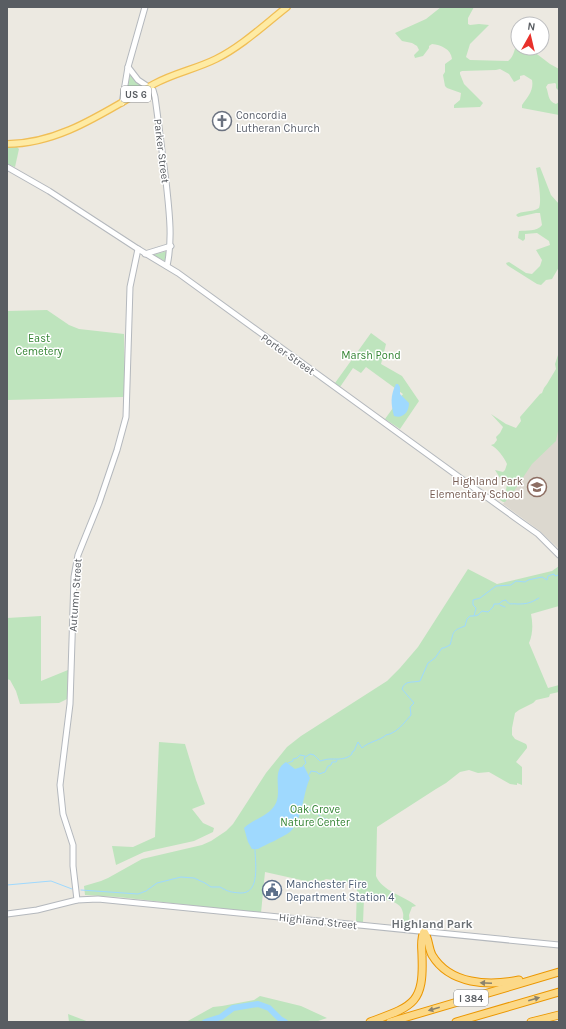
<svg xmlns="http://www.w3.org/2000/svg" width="566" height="1029" font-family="Karla,sans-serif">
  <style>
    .education { fill: #dcd8cf }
    .green { fill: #bee4bd }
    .water { fill: #9fd9fe }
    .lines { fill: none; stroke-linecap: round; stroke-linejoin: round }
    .stream { stroke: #9fd9fe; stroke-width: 1 }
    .river { stroke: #9fd9fe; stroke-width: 6 }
    .secondary-casing { stroke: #b4b8bd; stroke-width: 7 }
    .primary-casing { stroke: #f0be56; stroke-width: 8 }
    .highway-casing { stroke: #eb9702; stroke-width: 9 }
    .secondary { stroke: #fff; stroke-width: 5 }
    .primary { stroke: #feeba4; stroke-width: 5.5 }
    .highway { stroke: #fcd988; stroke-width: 7 }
    .oneway { fill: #8a826d }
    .labels { text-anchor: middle; stroke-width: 3; stroke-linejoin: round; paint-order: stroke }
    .shield { fill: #fff; stroke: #8b8e91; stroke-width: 1 }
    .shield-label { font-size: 10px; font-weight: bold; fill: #595d62 }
    .worship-label { font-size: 11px; fill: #5b616d; stroke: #fff; text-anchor: start }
    .street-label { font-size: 11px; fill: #595d62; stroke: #fff }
    .park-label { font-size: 11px; fill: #358535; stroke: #fff }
    .education-label { font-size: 11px; fill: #785e54; stroke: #fff; text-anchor: end }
    .service-label { font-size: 11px; fill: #4e5e75; stroke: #fff; text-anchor: start }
    .neighbourhood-label { font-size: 12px; font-weight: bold; fill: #6a6f74; stroke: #fff }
  </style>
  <rect width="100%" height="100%" fill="#ece9e1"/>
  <path class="education" d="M559,425V547L558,548L540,531L503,504Z"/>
  <g class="green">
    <path d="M441,7H474L468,18V24L470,25L479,24L489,25L470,44L466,57L470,60L508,61C515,56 514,48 518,41V48H529L550,64L559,69V91L556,88V84L555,83L548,84L546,87C549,93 547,101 556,104L559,102V115L522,108V105C528,97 534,90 532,80L524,75L520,76V79L514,82L509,74L500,69L496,70L462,71L460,72V74L464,84L483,103L480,107L454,108V105L460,100L461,93L447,88L445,86L443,75L445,72V64L452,59C451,49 441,45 432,44L429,46V48L423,56L415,58L414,55L419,50L417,46L412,43L402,41L395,33L426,19Z"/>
    <path d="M130,75L142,86L126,95Z"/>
    <path d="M7,147H17L19,149L15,167L7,164Z"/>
    <path d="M540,167L551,195L559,204V267L552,279L546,280L541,285L537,284L507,265L506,263L509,262L526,273L532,274L540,266L542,260L536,250L550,245L549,241L537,233L525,234V239L523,241L518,238L519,231C526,230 537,232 542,225L540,213H536L518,217L516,215C521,210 532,213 539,208C542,200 538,178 536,168Z"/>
    <path d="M167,251L165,261L153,255Z"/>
    <path d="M47,310L69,325L79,329L124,334L125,395L123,397L7,400V311Z"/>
    <path d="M371,333L386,344L381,364L402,376L419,401L400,429L385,419L403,394L366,367L361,373L353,368L340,387L335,383Z"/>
    <path d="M559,352V426L556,441L532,464L514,491L505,502H503L500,500L506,490L507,484L500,478L495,470L503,472L505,470L507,464C504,457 497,448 491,445L494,444L497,440L496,437L500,433L503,427L491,414L506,424L516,428L521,421L520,417L540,394L542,393L544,388L547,384L556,369L555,364Z"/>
    <path d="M559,566V606L531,614C533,624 533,634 529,643L548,688L559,685V692L550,694L549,697L536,700L533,703L519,710L515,713L512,728V735L515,739L526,744L527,746V748L516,762L522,767V785L517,783V785L510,784L489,772L478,773L469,770L460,772L446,783L436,789L377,827L376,876C382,891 404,896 415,905L416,906L412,907L409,915L410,924C409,927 405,927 403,925C402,921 404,917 403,913C401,897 375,900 364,898L363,923L356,922L357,887L348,882L326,879L324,880V881L311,880L310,888L301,880L265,872L261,913L118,897L85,895L84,886L101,881L108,878L142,859L202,845L211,841L226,831L233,824L266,773L287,747L301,736L387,681L400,668L418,647L468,569L497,584L552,571Z"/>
    <path d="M41,616V681L68,670L67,699L59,703L20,704L16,691L10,680L7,679V618Z"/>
    <path d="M159,742L185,744L196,780L205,804L192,809L203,823L214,828L213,832L194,841L144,852L116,865L112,846L133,847L155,837Z"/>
    <path d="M260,996L301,1006L327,1018L315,1022H186L213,1007L222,1006L254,1000Z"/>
    <path d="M68,1014L89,1022H69Z"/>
  </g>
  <g class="water">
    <path d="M396,384H398L400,387V394L409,403C409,412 403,419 394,416C391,404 390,396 396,384Z"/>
    <path d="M286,762L295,769L304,766L310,778C303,793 303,818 291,831C286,836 265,845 258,849H252L248,842L244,828C254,818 269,817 276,803C282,789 271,771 286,762Z"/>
  </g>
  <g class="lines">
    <g class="stream">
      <path d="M500,605L505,607"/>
      <path d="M475,616L478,615L482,611L488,612L493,607L494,604H499L502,601L506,600C509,606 512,603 517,604C528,604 530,603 539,598"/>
      <path d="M288,763L293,761V759L297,758L300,755L305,756"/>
      <path d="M303,766L306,763L304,758L310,754L314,755L320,761C324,760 327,759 330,759C338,759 346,760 352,754V752L354,751L358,742L362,748C368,742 381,740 386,735C397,733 404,723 411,715L410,707L414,703L402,689C405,680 412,683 420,681L428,663L435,658L442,648H444L450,645C454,632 451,631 465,626L467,619L470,616H474L476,608L473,605V600L480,598L496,586L511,585L516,581L525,582L528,580L542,577L547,580L548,576L554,574L555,576L559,575"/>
      <path d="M309,775L311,771L317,772L319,774L325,772L328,766L331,765L332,762H336L337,760"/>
      <path d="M299,810L305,813L313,809L322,818L329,820L328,823L330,827"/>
      <path d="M7,885L51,881L72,889"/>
      <path d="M81,890L138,894L146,891L157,883L181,877L194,878L205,883L211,887H220C229,892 230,892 240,893C261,894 255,862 255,849"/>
    </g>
    <path class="river" d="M205,1022L221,1017L233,1008L258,1004L269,1008L280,1019L285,1022"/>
    <defs>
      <g id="secondary">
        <path d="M128,67L138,80L153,90L155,97C159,125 162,153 166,181C169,210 173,238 167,266"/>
        <path d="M122,103L128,67L145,7"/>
        <path d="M7,167L49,191L138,249L178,273L521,522L538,534L559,555"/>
        <path d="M145,254L171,246"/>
        <path d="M77,900L73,866V845L63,814L60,785L70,704L74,577L78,555L99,503L117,450L126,417L130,287L138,249"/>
        <path d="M7,914L37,910L77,900L98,899L559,945"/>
      </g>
      <path id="primary" d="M7,144C62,144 108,109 154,84C174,73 196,69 216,59C242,46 264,25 287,7"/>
      <g id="highway">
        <path d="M424,932C429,938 428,947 432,955C450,985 489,986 519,980"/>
        <path d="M370,1022C413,1006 424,1004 422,956C422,948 420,939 424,932"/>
        <path d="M390,1022L559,972"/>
        <path d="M456,1022L559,992"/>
        <path d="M531,1022L559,1015"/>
      </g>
    </defs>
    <use href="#secondary" class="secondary-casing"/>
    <use href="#primary" class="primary-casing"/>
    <use href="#highway" class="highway-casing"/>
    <use href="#secondary" class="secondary"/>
    <use href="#primary" class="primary"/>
    <use href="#highway" class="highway"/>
  </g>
  <defs><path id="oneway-solid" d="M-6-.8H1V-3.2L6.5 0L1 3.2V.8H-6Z"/></defs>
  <g class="oneway">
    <use href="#oneway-solid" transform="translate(486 983) rotate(-177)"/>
    <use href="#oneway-solid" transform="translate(534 999) rotate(-16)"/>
    <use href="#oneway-solid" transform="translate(434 1009) rotate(164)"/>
  </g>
  <defs>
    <symbol id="church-ring" viewBox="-11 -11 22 22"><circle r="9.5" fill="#fff" stroke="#6b7280" stroke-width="1.5"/><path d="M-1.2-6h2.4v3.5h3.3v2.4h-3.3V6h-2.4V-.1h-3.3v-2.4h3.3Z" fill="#6b7280"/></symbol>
    <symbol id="school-ring" viewBox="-11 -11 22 22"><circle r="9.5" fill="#fff" stroke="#8d6e63" stroke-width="1.5"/><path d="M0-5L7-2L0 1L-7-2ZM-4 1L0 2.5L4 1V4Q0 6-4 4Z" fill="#8d6e63"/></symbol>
    <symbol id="civic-ring" viewBox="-11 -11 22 22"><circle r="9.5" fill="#fff" stroke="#5c6f8a" stroke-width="1.5"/><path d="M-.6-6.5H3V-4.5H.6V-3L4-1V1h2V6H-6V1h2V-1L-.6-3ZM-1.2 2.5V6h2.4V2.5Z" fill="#5c6f8a"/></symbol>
  </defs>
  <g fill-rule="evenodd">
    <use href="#church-ring" x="211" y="110" width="22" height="22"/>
    <use href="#school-ring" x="526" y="476" width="22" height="22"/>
    <use href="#civic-ring" x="261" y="879" width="22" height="22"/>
  </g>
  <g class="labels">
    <g class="shield">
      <rect x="121" y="86" width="30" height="16" rx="3"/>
      <rect x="454" y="990" width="34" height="16" rx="3"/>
    </g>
    <g class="shield-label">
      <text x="136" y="98">US 6</text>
      <text x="471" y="1002">I 384</text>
    </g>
    <g class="worship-label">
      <text x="236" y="119">Concordia<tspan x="236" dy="13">Lutheran Church</tspan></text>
    </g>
    <g class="street-label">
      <text transform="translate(162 151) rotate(83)" y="4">Parker Street</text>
      <text transform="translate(288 354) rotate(35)" y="4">Porter Street</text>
      <text transform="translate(75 595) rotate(-86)" y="4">Autumn Street</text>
      <text transform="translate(318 921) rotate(6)" y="4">Highland Street</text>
    </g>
    <g class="park-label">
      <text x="39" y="342">East<tspan x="39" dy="13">Cemetery</tspan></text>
      <text x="371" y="359">Marsh Pond</text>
      <text x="315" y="813">Oak Grove<tspan x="315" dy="13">Nature Center</tspan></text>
    </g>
    <g class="education-label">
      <text x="523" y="485">Highland Park<tspan x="523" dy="13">Elementary School</tspan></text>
    </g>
    <g class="service-label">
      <text x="286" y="888">Manchester Fire<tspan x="286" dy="13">Department Station 4</tspan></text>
    </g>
    <g class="neighbourhood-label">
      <text x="432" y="928">Highland Park</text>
    </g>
  </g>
  <rect width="566" height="1029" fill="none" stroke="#595d62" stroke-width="16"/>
  <g transform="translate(530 36) rotate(8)"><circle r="19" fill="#ffffff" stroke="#bdbec0"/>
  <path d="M0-3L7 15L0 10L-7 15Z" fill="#e8312b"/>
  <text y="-6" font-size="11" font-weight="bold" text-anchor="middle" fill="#595d62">N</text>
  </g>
</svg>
